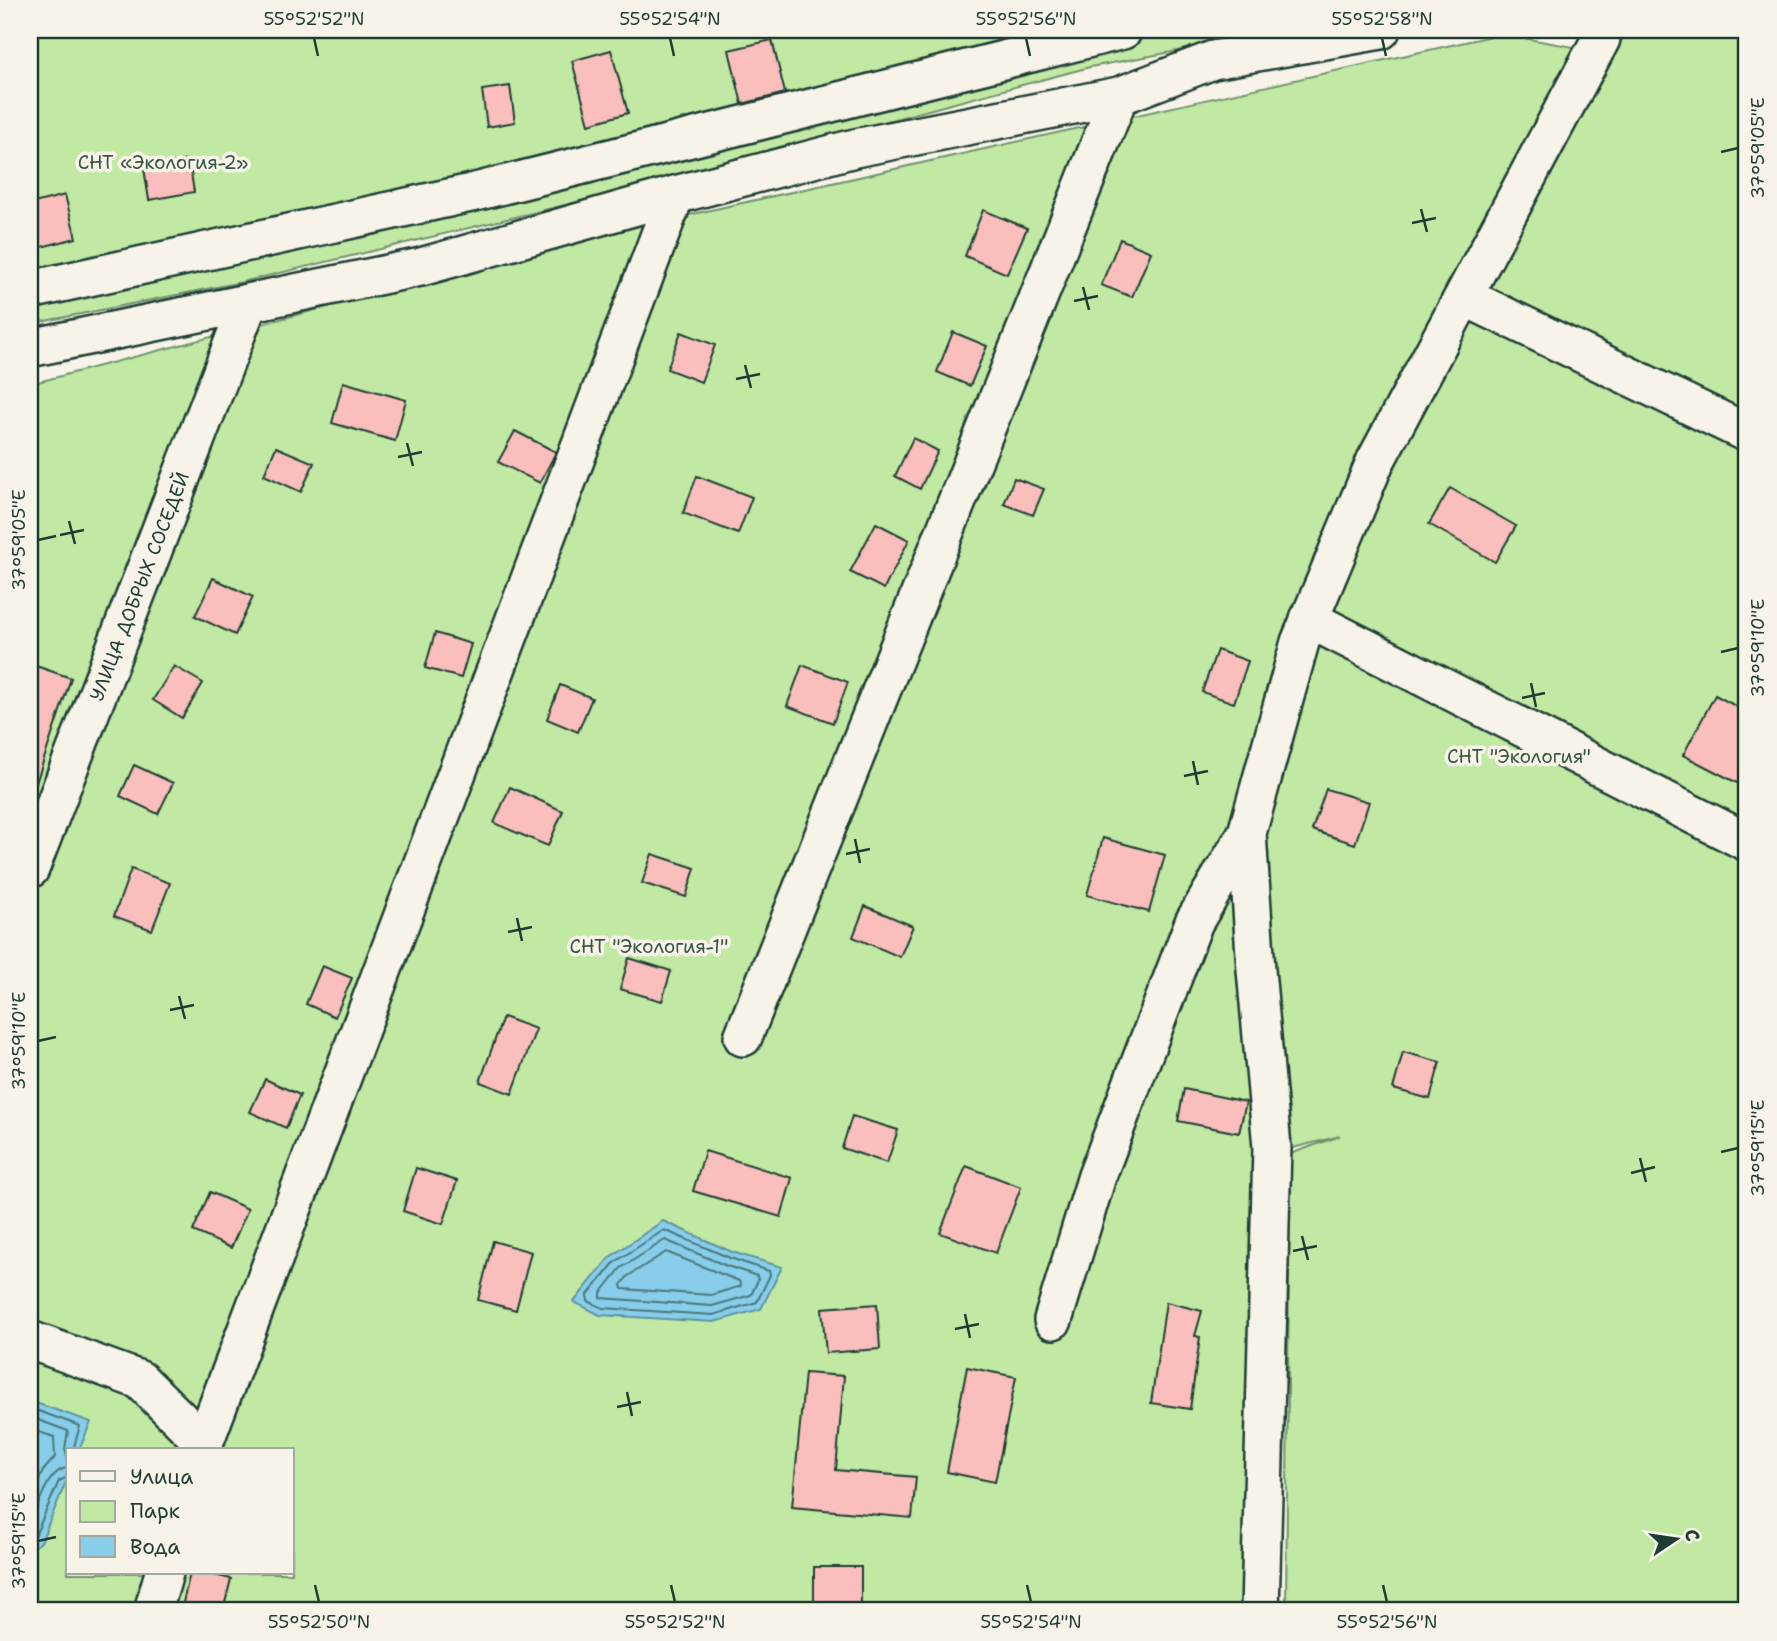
<svg xmlns="http://www.w3.org/2000/svg" width="1777" height="1641" font-family="'Shantell Sans',sans-serif">
  <style>
    .green { fill: #c1e9a4; stroke: #70936c; stroke-width: 2; fill-rule: evenodd }
    .water { fill: #88cde9; stroke: #5e93a1; stroke-width: 2 }
    .lines { fill: none; stroke-linecap: round; stroke-linejoin: round }
    .shore { stroke: #49777c; stroke-width: 2 }
    .building { fill: #fabebc; stroke: #1f3d34; stroke-width: 2 }
    .minor-casing { stroke: #1f3d34; stroke-width: 42 }
    .minor { stroke: #f7f3e8; stroke-width: 37 }
    .ticks { fill: none; stroke: #1f3d34; stroke-width: 2.5 }
    .labels { text-anchor: middle; stroke-width: 7; stroke-linejoin: round; paint-order: stroke }
    .park-label { font-size: 19px; fill: #375745; stroke: #f7f3e8 }
    .street-label { font-size: 19px; fill: #1f3d34; stroke: #f7f3e8 }
    .neatline { fill: none; stroke: #1f3d34; stroke-width: 2.5 }
    .ticks-label { font-size: 18px; text-anchor: middle; fill: #1f3d34 }
  </style>
  <rect width="100%" height="100%" fill="#f7f3e8"/>
  <filter id="ink" filterUnits="userSpaceOnUse"><feTurbulence type="fractalNoise" baseFrequency=".0143" numOctaves="2"/><feDisplacementMap in="SourceGraphic" scale="14" xChannelSelector="R" yChannelSelector="G"/><feConvolveMatrix kernelMatrix="1 2 1 2 8 2 1 2 1" color-interpolation-filters="sRGB"/></filter>
  <g filter="url(#ink)">
    <g class="green">
      <path d="M30,30H1292L1090,67L620,192L242,282L30,324Z"/>
      <path d="M1628,30H1747V1611H1286L1290,1154L1340,1136L1285,1150L1251,1611H30V384L639,226L1501,34L1613,54ZM68,1450H292V1573H68Z"/>
    </g>
    <g class="water">
      <path d="M663,1221L732,1252L782,1267L761,1309L714,1322L600,1315L574,1302L610,1257Z"/>
      <path d="M30,1401L91,1422L79,1450H68V1477L41,1542L30,1550Z"/>
    </g>
    <g class="lines">
      <g class="shore">
        <path d="M664,1230L730,1258L769,1271L770,1275L757,1302L713,1315L603,1308L588,1301L587,1296L615,1262Z"/>
        <path d="M665,1240L727,1266L757,1276L758,1280L751,1295L712,1306L601,1298V1293L621,1268Z"/>
        <path d="M666,1252L739,1281L741,1286L711,1295L622,1289L621,1285L628,1276Z"/>
        <path d="M30,1408L80,1426L73,1450"/>
        <path d="M30,1417L68,1431L65,1449L68,1459"/>
        <path d="M30,1429L54,1437L55,1457L43,1471L30,1500"/>
        <path d="M30,1527C37,1509 47,1469 68,1468"/>
        <path d="M30,1541L35,1536L59,1481L68,1477"/>
      </g>
    </g>
    <g class="building">
      <path d="M772,40L785,93L742,104L729,50Z"/>
      <path d="M611,50L628,113L589,124L572,61Z"/>
      <path d="M510,86L515,122L487,127L482,90Z"/>
      <path d="M189,160L194,192L149,200L144,168Z"/>
      <path d="M65,195L76,238L30,250V204Z"/>
      <path d="M983,210L1027,228L1007,274L965,256Z"/>
      <path d="M1120,239L1151,252L1132,297L1101,285Z"/>
      <path d="M681,332L715,345L701,382L667,369Z"/>
      <path d="M953,332L987,346L970,386L937,372Z"/>
      <path d="M343,382L406,400L395,441L332,423Z"/>
      <path d="M515,431L556,452L540,483L498,462Z"/>
      <path d="M913,438L938,451L920,489L895,476Z"/>
      <path d="M276,447L314,463L301,492L264,475Z"/>
      <path d="M697,476L752,497L738,534L683,513Z"/>
      <path d="M1014,478L1044,489L1033,515L1004,504Z"/>
      <path d="M1450,488L1516,526L1495,562L1429,524Z"/>
      <path d="M876,523L909,540L884,589L850,572Z"/>
      <path d="M213,578L253,597L235,635L195,616Z"/>
      <path d="M435,633L471,644L461,678L425,668Z"/>
      <path d="M1217,650L1248,661L1234,703L1202,692Z"/>
      <path d="M30,664L71,678L35,786L30,785Z"/>
      <path d="M802,665L848,682L833,723L787,706Z"/>
      <path d="M174,666L203,683L182,718L153,700Z"/>
      <path d="M560,685L592,698L578,732L547,719Z"/>
      <path d="M1715,695L1747,712V788L1683,755Z"/>
      <path d="M134,765L173,783L158,814L120,796Z"/>
      <path d="M510,787L563,811L548,846L494,823Z"/>
      <path d="M1326,789L1369,802L1355,844L1312,830Z"/>
      <path d="M1103,838L1165,855L1149,912L1087,895Z"/>
      <path d="M652,854L695,868L686,897L642,883Z"/>
      <path d="M131,869L170,883L152,930L114,916Z"/>
      <path d="M865,906L913,926L900,957L853,937Z"/>
      <path d="M629,958L671,971L662,1001L620,989Z"/>
      <path d="M322,966L352,978L335,1017L306,1004Z"/>
      <path d="M503,1017L536,1029L512,1094L480,1082Z"/>
      <path d="M1403,1052L1440,1062L1430,1099L1393,1089Z"/>
      <path d="M265,1079L300,1095L286,1128L250,1112Z"/>
      <path d="M1184,1089L1246,1102L1239,1133L1178,1121Z"/>
      <path d="M852,1116L898,1130L887,1163L842,1148Z"/>
      <path d="M705,1151L792,1178L781,1217L693,1191Z"/>
      <path d="M966,1166L1021,1187L996,1253L940,1233Z"/>
      <path d="M416,1168L457,1181L443,1224L403,1211Z"/>
      <path d="M210,1192L248,1209L231,1248L193,1231Z"/>
      <path d="M493,1241L531,1252L516,1310L478,1300Z"/>
      <path d="M1166,1302L1202,1311L1195,1336L1200,1337L1190,1409L1151,1403Z"/>
      <path d="M877,1304L880,1349L826,1353L822,1308Z"/>
      <path d="M967,1367L1016,1377L995,1482L947,1472Z"/>
      <path d="M805,1373L844,1376L836,1470L916,1477L912,1518L792,1507Z"/>
      <rect x="814" y="1567" width="47" height="44"/>
      <path d="M190,1573H206L231,1579L223,1611H181Z"/>
    </g>
    <g class="lines">
      <defs>
        <g id="minor">
          <path d="M30,290L471,193L1123,30"/>
          <path d="M1465,297L1747,433"/>
          <path d="M30,348L421,267L675,195L855,148L1119,96L1213,60L1381,30"/>
          <path d="M1309,619L1747,842"/>
          <path id="s1" d="M30,869L248,304"/>
          <path d="M743,1037L1119,96"/>
          <path d="M1053,1320L1097,1176L1194,922L1247,833"/>
          <path d="M30,1340L140,1380L204,1443L675,195"/>
          <path d="M153,1611L164,1573"/>
          <path d="M1260,1611L1272,1147L1256,970L1247,833L1300,642L1375,462L1601,39"/>
        </g>
      </defs>
      <use href="#minor" class="minor-casing"/>
      <use href="#minor" class="minor"/>
    </g>
  </g>
  <path class="ticks" d="M314,38L318,56M670,38L674,56M1026,38L1030,56M1382,38L1386,56M1721,152L1738,148M1421,209L1427,232M1412,223L1436,218M1083,287L1089,310M1074,301L1098,296M745,365L751,388M736,379L760,374M407,443L413,466M398,457L422,452M69,521L75,544M60,535L84,530M38,540L56,536M1721,652L1738,648M1531,683L1536,707M1522,698L1545,693M1193,761L1198,785M1184,776L1208,771M855,839L860,863M846,854L870,849M517,918L522,941M508,932L532,927M179,996L185,1019M170,1010L194,1005M38,1041L56,1037M1721,1152L1738,1148M1640,1158L1646,1182M1631,1173L1655,1167M1302,1236L1308,1260M1293,1251L1317,1246M965,1314L970,1338M955,1329L979,1324M627,1392L632,1416M617,1407L641,1402M38,1541L56,1537M315,1585L319,1602M671,1585L675,1602M1027,1585L1031,1602M1383,1585L1387,1602"/>
  <g class="labels">
    <g class="park-label">
      <text x="163" y="169">СНТ «Экология-2»</text>
      <text x="1519" y="763">СНТ "Экология"</text>
      <text x="649" y="953">СНТ "Экология-1"</text>
    </g>
    <g class="street-label">
      <text dy="7" stroke="none"><textPath href="#s1" startOffset="303">УЛИЦА ДОБРЫХ СОСЕДЕЙ</textPath></text>
    </g>
  </g>
  <rect width="1777" height="1641" fill="none" stroke="#f7f3e8" stroke-width="77"/>
  <rect x="66" y="1448" width="228" height="126" fill="#f7f3e8" stroke="#a1aaa0" stroke-width="2"/>
  <rect x="80" y="1471" width="35" height="10" fill="#f7f3e8" stroke="#a1aaa0" stroke-width="2"/>
  <text x="130" y="1484" font-size="21" fill="#1f3d34">Улица</text>
  <rect x="80" y="1501" width="35" height="21" fill="#c1e9a4" stroke="#a1aaa0" stroke-width="2"/>
  <text x="130" y="1518" font-size="21" fill="#1f3d34">Парк</text>
  <rect x="80" y="1536" width="35" height="21" fill="#88cde9" stroke="#a1aaa0" stroke-width="2"/>
  <text x="130" y="1554" font-size="21" fill="#1f3d34">Вода</text>
  <g transform="translate(1676 1539) rotate(77)" stroke="#f7f3e8" stroke-width="5" paint-order="stroke">
  <path d="M0-5L12 26L0 18L-12 26Z" fill="#1f3d34"/>
  <text y="-10" font-size="19" font-weight="bold" text-anchor="middle" fill="#1f3d34">С</text>
  </g>
  <rect x="38" y="38" width="1700" height="1564" class="neatline"/>
  <g class="ticks-label">
    <text x="314" y="25">55°52'52"N</text>
    <text x="670" y="25">55°52'54"N</text>
    <text x="1026" y="25">55°52'56"N</text>
    <text x="1382" y="25">55°52'58"N</text>
    <text transform="translate(1758 148) rotate(-90)" y="6">37°59'05"E</text>
    <text transform="translate(19 540) rotate(-90)" y="6">37°59'05"E</text>
    <text transform="translate(1758 648) rotate(-90)" y="6">37°59'10"E</text>
    <text transform="translate(19 1041) rotate(-90)" y="6">37°59'10"E</text>
    <text transform="translate(1758 1148) rotate(-90)" y="6">37°59'15"E</text>
    <text transform="translate(19 1541) rotate(-90)" y="6">37°59'15"E</text>
    <text x="319" y="1628">55°52'50"N</text>
    <text x="675" y="1628">55°52'52"N</text>
    <text x="1031" y="1628">55°52'54"N</text>
    <text x="1387" y="1628">55°52'56"N</text>
  </g>
</svg>
